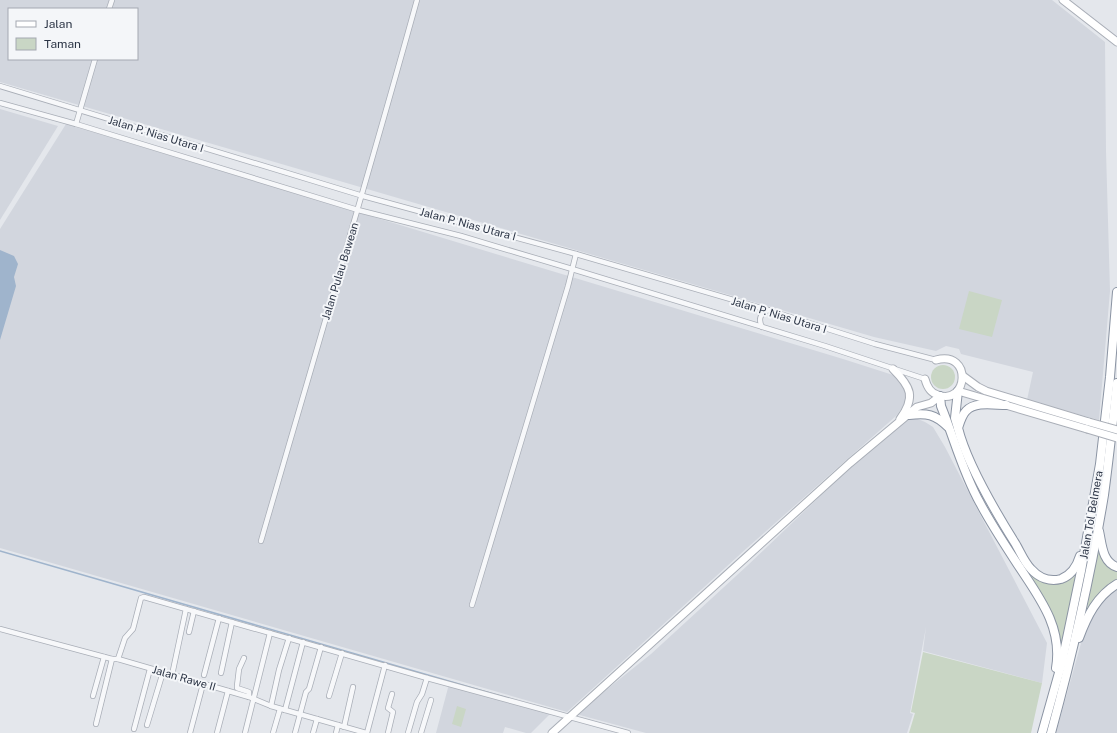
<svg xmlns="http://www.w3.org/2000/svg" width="1117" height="733" font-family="'Public Sans',sans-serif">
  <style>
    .built { fill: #d2d6de; fill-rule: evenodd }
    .green { fill: #c9d6c5 }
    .water { fill: #9fb4cc }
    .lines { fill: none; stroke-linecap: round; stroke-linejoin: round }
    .stream { stroke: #9fb4cc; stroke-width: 1.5 }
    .street-casing { stroke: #a9aeb7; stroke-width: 6 }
    .secondary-casing { stroke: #a9aeb7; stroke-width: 9 }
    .highway-casing { stroke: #8b94a3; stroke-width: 10 }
    .street { stroke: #f7f8fa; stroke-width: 4.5 }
    .secondary { stroke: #fff; stroke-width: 7 }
    .highway { stroke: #fff; stroke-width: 8 }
    .secondary-bridge-casing { stroke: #a9aeb7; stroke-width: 9; stroke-linecap: butt }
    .secondary-bridge { stroke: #fff; stroke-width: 7 }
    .labels { text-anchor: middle; stroke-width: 4; stroke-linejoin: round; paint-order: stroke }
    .street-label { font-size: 11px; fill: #2b3445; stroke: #f4f6f9 }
  </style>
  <rect width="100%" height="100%" fill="#e4e7ec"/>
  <g class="built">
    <path d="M0,0H1052L1105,42L1106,151L1110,291L1099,420L1027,400L1033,372L961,354L959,349L946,346L936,351L874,337L0,82ZM9,9H137V59H9Z"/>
    <path d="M0,109L58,126L0,220Z"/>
    <path d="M66,124L843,359L893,375L903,385L905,391V404L896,416L747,548L567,712L0,548V229Z"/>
    <path d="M913,417L925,422L933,427L945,447L1047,643L1042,683L923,651L926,627L910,713L913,714L907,733H646L576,714L651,654L748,565L902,418Z"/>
    <path d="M1117,588V733H1056L1085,629L1098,604Z"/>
    <path d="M449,684L550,714L531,733H526L505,727L503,733H436Z"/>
  </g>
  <g class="green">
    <path d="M969,291L1002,300L992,337L959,329Z"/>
    <circle cx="943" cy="377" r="12"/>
    <path d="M1099,552L1103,560L1117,570V580L1086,614L1097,554Z"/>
    <path d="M1028,570L1057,584L1067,581L1078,570L1060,650L1048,609Z"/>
    <path d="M923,652L1042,683L1031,733H909L915,713L911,712Z"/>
    <path d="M457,706L466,709L461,727L452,724Z"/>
  </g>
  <path class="water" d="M0,250L14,256L18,264L14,277L16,286L0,340Z"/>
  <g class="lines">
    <path class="stream" d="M0,551L511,699"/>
    <defs>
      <g id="street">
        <path d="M109,9L112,0"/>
        <path d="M0,86L363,196L576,254L768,310L875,344L936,360"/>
        <path d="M0,103L76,124L358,210L461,236L572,269L825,346L925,379"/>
        <path d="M76,124L95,59"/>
        <path d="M762,327C758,319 760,314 768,310"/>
        <path d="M261,541C313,361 367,181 417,0"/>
        <path d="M472,605L568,286L576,254"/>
        <path d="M0,629L112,659H118L249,697L271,706L366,733"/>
        <path d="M189,632L194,611"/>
        <path d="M244,658L239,669L237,686V688L249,692V697"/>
        <path d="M118,659L125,638L133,629L141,598L144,597L427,678L628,733"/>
        <path d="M221,673L232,622"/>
        <path d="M172,675L186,609"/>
        <path d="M204,675L219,618"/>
        <path d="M93,696L104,657"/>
        <path d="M329,696L342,653"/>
        <path d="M271,706L279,670L289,638"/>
        <path d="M285,710L303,642"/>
        <path d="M96,724L112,659"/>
        <path d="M147,725L163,672"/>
        <path d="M344,727L353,687"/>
        <path d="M134,729L150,669"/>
        <path d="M190,733L203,684"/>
        <path d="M217,733L228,691"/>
        <path d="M245,733L270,633"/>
        <path d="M273,733L280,709"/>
        <path d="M295,733L306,692L309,689L321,647"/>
        <path d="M313,733L317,719"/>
        <path d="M336,733L338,725"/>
        <path d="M367,733L385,665"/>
        <path d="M388,733L393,712L388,708L392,694"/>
        <path d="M408,733L417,702L422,694L427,678"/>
        <path d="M421,733L431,700"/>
      </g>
      <g id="secondary">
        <path d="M1063,0L1117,42"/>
        <path d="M893,369C911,387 916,397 900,419"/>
        <path d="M963,376L978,387L986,391L1089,422"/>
        <path d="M925,379C927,387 930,393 938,395C968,406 973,350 936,360"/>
        <path d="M958,391L1087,429"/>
        <path d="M552,733L850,463L917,407L931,403L940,396"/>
      </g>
      <g id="highway">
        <path d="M958,391L955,418L958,428"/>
        <path d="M940,396L941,406C954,438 963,473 980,503C991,524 1005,545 1018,565C1039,597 1063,627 1056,668"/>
        <path d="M1006,405C994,405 975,401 966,411C962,415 960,422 958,428C967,464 995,511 1015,543C1020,551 1024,562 1031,569C1039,578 1050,582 1061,579C1072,575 1077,566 1080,556"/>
        <path d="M909,415C927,413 935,414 948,427"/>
        <path d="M1099,531C1102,544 1102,562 1117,567"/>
        <path d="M1079,638C1087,616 1097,596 1117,584"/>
        <path d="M1042,733L1062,662L1081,571L1100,464L1110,377L1117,292"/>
        <path d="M1051,733C1072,656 1091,574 1104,495C1109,458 1113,421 1117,383"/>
      </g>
    </defs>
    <use href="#street" class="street-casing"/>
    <use href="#secondary" class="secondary-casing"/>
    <use href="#highway" class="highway-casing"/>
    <use href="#street" class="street"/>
    <use href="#secondary" class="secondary"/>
    <use href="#highway" class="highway"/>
    <defs>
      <g id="secondary-bridge">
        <path d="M1089,422L1117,430"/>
        <path d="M1087,429L1117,438"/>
      </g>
    </defs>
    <use href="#secondary-bridge" class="secondary-bridge-casing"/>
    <use href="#secondary-bridge" class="secondary-bridge"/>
  </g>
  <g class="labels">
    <g class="street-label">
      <text transform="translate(156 134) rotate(17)" y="4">Jalan P. Nias Utara I</text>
      <text transform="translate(468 224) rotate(15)" y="4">Jalan P. Nias Utara I</text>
      <text transform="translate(340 271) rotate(-73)" y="4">Jalan Pulau Bawean</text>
      <text transform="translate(779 315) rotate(17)" y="4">Jalan P. Nias Utara I</text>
      <text transform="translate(1091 515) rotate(-80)" y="4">Jalan Tol Belmera</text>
      <text transform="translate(184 678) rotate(16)" y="4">Jalan Rawe II</text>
    </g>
  </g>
  <rect x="8" y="8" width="130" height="52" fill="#f4f6f9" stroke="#a4a8b1"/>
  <rect x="16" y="21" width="20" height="6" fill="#ffffff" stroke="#a4a8b1"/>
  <text x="44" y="28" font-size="12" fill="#2b3445">Jalan</text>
  <rect x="16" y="38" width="20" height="12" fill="#c9d6c5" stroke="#a4a8b1"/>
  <text x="44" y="48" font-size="12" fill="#2b3445">Taman</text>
</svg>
